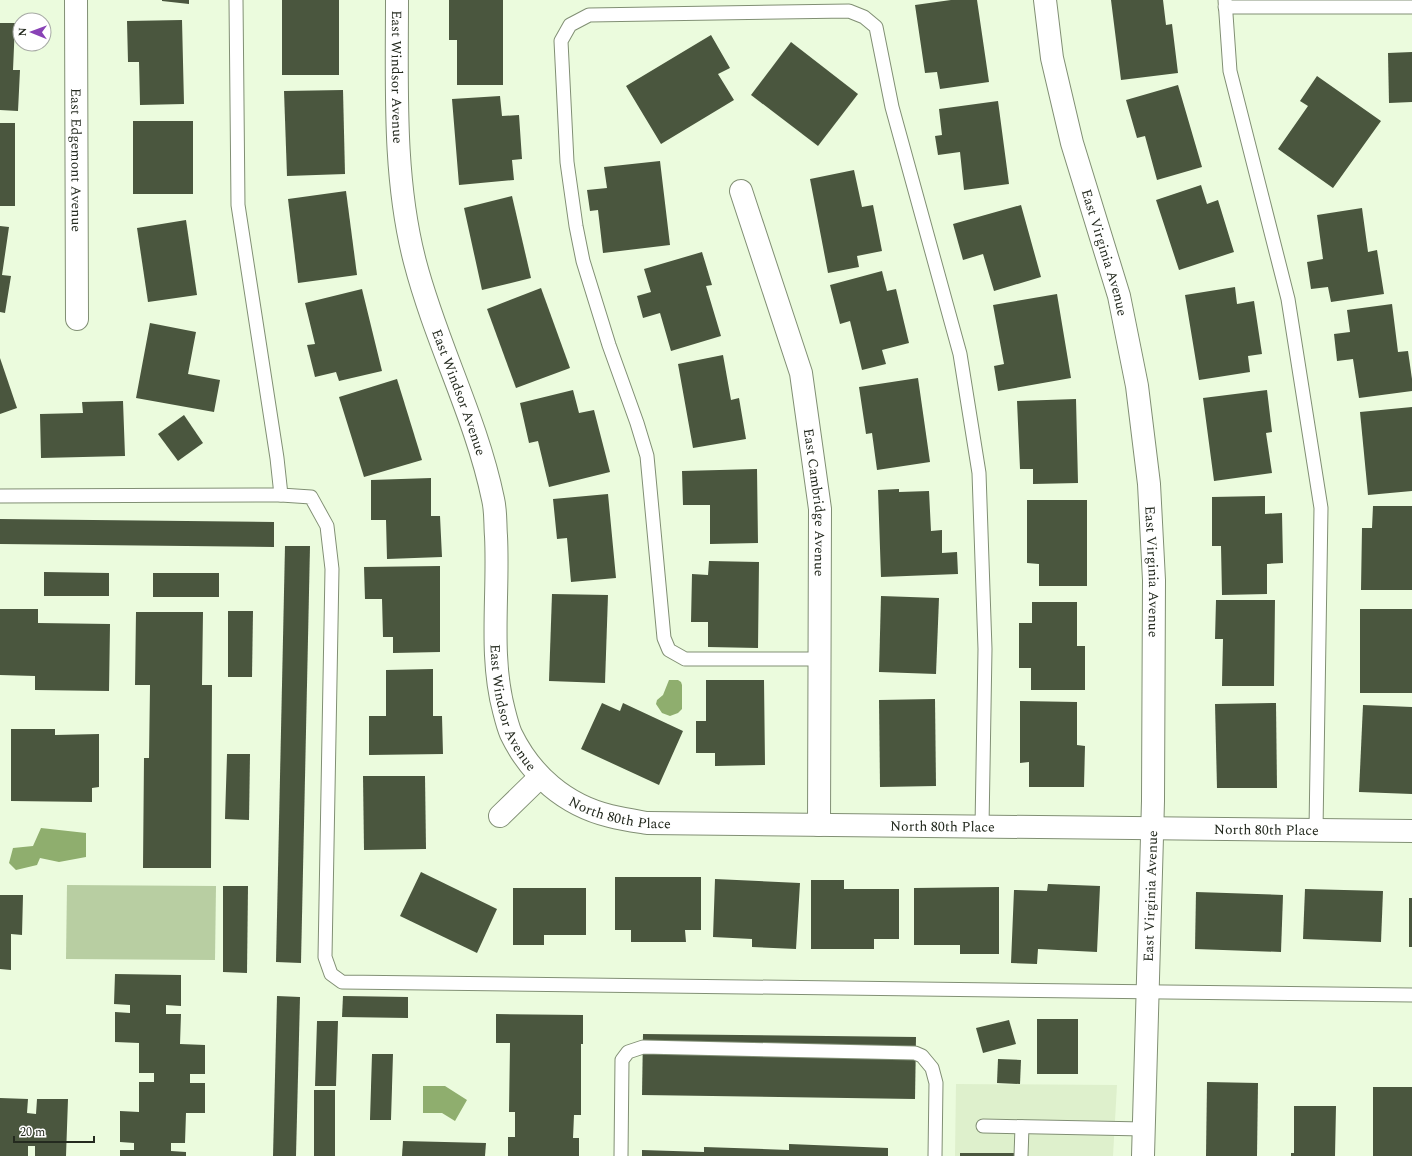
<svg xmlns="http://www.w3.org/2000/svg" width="1412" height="1156" font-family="Spectral,serif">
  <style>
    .built { fill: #def0cc }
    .green { fill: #b8cea2 }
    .water { fill: #8fae6e }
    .building { fill: #4a563e }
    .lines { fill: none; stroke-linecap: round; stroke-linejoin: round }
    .lane-casing { stroke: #818f74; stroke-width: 15 }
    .street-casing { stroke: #818f74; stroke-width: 24 }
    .lane { stroke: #fff; stroke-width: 13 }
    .street { stroke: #fff; stroke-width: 22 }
    .labels { text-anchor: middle; stroke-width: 4; stroke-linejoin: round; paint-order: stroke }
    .street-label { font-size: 14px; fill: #242a1f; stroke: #fff }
  </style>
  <rect width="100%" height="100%" fill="#ebfbdd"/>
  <path class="built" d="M956,1084L1117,1085L1113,1156H955Z"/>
  <path class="green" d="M67,885L216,886L215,960L66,959Z"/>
  <g class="water">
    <path d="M669,680H678L681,682L682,685V709L678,713L670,716L662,713L656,704L657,700L663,695Z"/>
    <path d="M41,828L86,833V857L59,862L40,858L37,865L16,870L9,863L13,848L33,846Z"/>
    <path d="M423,1086H445L467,1100L455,1121L442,1113H423Z"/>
  </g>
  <g class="building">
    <path d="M162,0H189V4L162,1Z"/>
    <rect x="282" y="0" width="57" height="75"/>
    <path d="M449,0H503V85H457V40H449Z"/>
    <path d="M951,0H977L989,82L940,89L937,72L925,73L915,5Z"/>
    <path d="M1111,0H1163L1166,25L1172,24L1178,73L1121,80Z"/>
    <path d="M182,20L184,104L140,105L139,62H128L127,21Z"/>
    <path d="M0,23H15L13,70H20L18,111L0,110Z"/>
    <path d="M711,35L730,68L718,74L734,100L661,144L626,86Z"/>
    <path d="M791,42L858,94L818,146L751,95Z"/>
    <path d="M1412,52V102L1389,103L1388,53Z"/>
    <path d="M1317,76L1381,121L1333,188L1278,149L1308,106L1300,101Z"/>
    <path d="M1178,85L1202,167L1157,180L1145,136L1137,138L1126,100Z"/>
    <path d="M343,90L345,174L287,176L284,91Z"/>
    <path d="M500,96L502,116L519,115L522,159L512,160L514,180L459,185L452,99Z"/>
    <path d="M998,101L1009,184L964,190L960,152L938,155L935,136L942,135L939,109Z"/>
    <rect x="133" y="121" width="60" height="73"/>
    <rect x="0" y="123" width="15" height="83"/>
    <path d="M660,161L670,245L603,253L598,210L590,211L587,190L607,188L604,167Z"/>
    <path d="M854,170L862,207L873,205L882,251L857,256L859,267L828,273L810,179Z"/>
    <path d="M1201,185L1207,204L1218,200L1234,252L1179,270L1156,200Z"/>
    <path d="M346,191L357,275L298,283L288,199Z"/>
    <path d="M512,196L531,278L482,290L464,208Z"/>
    <path d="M1021,205L1041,277L994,291L983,254L963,260L953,224Z"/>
    <path d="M1362,208L1368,252L1377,250L1384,294L1331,302L1328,287L1311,289L1307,262L1323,259L1317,215Z"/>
    <path d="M186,220L197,295L148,302L137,228Z"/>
    <path d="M0,226L9,227L2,275L11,276L5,313L0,312Z"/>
    <path d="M702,252L712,285L706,286L721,336L671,351L660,313L643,318L637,296L651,292L644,269Z"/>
    <path d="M882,271L887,291L896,289L909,343L882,350L886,364L862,370L850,321L840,324L830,285Z"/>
    <path d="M1235,287L1237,304L1254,301L1262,354L1248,356L1250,372L1199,380L1185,295Z"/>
    <path d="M541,288L570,368L516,388L487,309Z"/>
    <path d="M362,289L382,371L339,381L336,372L315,377L307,345L315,344L305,303Z"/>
    <path d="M1057,294L1071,378L998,391L994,366L1004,364L993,305Z"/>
    <path d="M1392,304L1398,352L1408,351L1412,379V391L1359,398L1353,359L1337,361L1334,334L1350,332L1347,310Z"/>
    <path d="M150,323L196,332L188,374L220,380L214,412L136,398Z"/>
    <path d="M723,355L731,400L739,398L746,439L693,448L678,364Z"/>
    <path d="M0,358L17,408L0,414Z"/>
    <path d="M918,378L930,462L877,470L872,433L866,434L859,387Z"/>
    <path d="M397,379L422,460L364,477L339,397Z"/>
    <path d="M573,390L579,413L594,410L610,472L549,487L538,441L529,443L520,403Z"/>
    <path d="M1267,390L1272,432L1266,433L1272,473L1214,481L1203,398Z"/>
    <path d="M1076,399L1078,483L1033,484V469H1020L1017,401Z"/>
    <path d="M123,401L125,456L41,458L40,414L83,413L82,402Z"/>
    <path d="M1412,407V491L1368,495L1360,412Z"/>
    <path d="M184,415L203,443L178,461L158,434Z"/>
    <path d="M757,469L758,543L710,544V505H683L682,471Z"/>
    <path d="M431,478V516H440L442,557L387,559L386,520H371V480Z"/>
    <path d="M899,489V492L929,491L931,531L942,530V553L957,552L958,574L881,577L878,490Z"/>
    <path d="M608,494L616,578L571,582L567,538L557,539L553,499Z"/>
    <path d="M1265,496V514L1282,513L1283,563L1267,564V594L1222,595L1221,546H1212V497Z"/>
    <path d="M1027,500H1087V586H1039V564L1027,563Z"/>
    <path d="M1373,506H1412V590H1361L1362,528H1372Z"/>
    <path d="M0,519L274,522V547L0,544Z"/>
    <path d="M285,546H310L301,963L276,962Z"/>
    <path d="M709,561L759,562L758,648L708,647V622H691L692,574L708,575Z"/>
    <path d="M440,566V652L393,653V637H383L382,599H365L364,567Z"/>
    <path d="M44,572L109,573V596H44Z"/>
    <rect x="153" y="573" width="66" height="24"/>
    <path d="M552,594L608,595L605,683L549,681Z"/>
    <path d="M881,596L939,598L936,674L879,672Z"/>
    <path d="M1216,600H1275L1274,686H1222L1223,639H1215Z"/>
    <path d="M1032,602H1077V646H1085V690H1031V668H1019V623H1032Z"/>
    <path d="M0,609H38V623L110,624L109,691L35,690V676L0,675Z"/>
    <rect x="1360" y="609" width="52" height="84"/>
    <path d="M228,611H253L252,677H228Z"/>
    <path d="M136,612H203L202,685H212L211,868H143L144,758H149L150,685H135Z"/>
    <path d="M433,669V716H442L443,754L369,755V716H386V670Z"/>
    <path d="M706,680H764L765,765L715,766V753H696V721H706Z"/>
    <path d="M935,699L936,786L880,787L879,700Z"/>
    <path d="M1020,701L1077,702V745L1085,746L1084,787H1029V762L1020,763Z"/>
    <path d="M602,703L620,711L623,703L683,731L659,785L581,749Z"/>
    <path d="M1276,703L1277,788H1217L1215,704Z"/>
    <path d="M1363,705L1412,707V794L1359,792Z"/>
    <path d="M11,729H55V735L99,734V787L92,788V802L11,801Z"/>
    <path d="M227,754H250L249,820L225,819Z"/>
    <path d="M363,776H425L426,849L364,850Z"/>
    <path d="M421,872L497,909L477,953L400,916Z"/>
    <path d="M615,877H701V930H685L686,942H631V930H615Z"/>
    <path d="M715,879L800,883L796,949L752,947V939L713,937Z"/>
    <path d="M811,880H844V889H899V939H874V949H811Z"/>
    <path d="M1048,884L1100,886L1097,952L1038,949L1037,964L1011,963L1014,890L1047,891Z"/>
    <path d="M223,886H248L247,973L223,972Z"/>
    <path d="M999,887V954H960V945H914V888Z"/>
    <path d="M513,888H586V935H544V945H513Z"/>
    <path d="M1305,889L1383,891L1381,942L1303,939Z"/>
    <path d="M1196,892L1283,895L1281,952L1195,949Z"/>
    <path d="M0,895H23L22,935L11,934V970L0,969Z"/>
    <rect x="1409" y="898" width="3" height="49"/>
    <path d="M115,974L181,975V1006L166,1005V1014H181L180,1044L205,1045V1074H190V1083H205V1113H186L185,1143H171V1151L186,1152V1156H120V1150H134V1143L120,1142V1111L139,1112V1082H154V1073H139V1043L115,1042V1012L130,1013V1005L114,1004Z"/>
    <path d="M277,996L300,997L296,1156H273Z"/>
    <path d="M343,996L408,997V1018L342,1017Z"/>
    <path d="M496,1014L583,1015V1044H581V1115H574L573,1138H579V1156H508V1137H515V1112H509L510,1043H496Z"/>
    <rect x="1037" y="1019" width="41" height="55"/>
    <path d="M1009,1020L1016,1044L983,1053L976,1028Z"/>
    <path d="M317,1021H338L336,1086H315Z"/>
    <path d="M643,1034L916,1037L915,1099L642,1095Z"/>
    <path d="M372,1054H393L391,1120H370Z"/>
    <path d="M998,1059L1021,1060L1020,1084L997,1083Z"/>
    <path d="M1207,1082L1258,1083L1257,1156H1206Z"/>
    <rect x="1373" y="1087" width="39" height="69"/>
    <rect x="314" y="1090" width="21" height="66"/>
    <path d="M0,1098L28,1099L27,1113L36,1114L37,1099H68L66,1156H35V1146H28V1156H0Z"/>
    <path d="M1294,1106H1336L1335,1156H1291V1153H1294Z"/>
    <path d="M403,1141L486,1143L485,1156H402Z"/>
    <path d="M789,1144L888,1148V1156H642V1150L704,1152V1147L789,1150Z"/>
    <rect x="960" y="1153" width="55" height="3"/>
  </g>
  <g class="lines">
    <defs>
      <g id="lane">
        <path d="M236,0L238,205L277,458L281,495L311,497L327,526L332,569L325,957L331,974L342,982L1412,995"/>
        <path d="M1225,0L1230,71L1288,299L1321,508L1316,830"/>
        <path d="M1225,7H1412"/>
        <path d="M0,496L281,495"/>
        <path d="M819,659H685L669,650L664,638L647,456L637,423L609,345L583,261L576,226L567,162L561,41L570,25L589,15L849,11L864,17L876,27L892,107L960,354L979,473L985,649L982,827"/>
        <path d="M983,1126L1144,1129"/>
        <path d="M621,1156L622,1060L628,1052L643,1047L915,1053L922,1056L932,1068L936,1083L935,1156"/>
        <path d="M1021,1156L1022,1127"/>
      </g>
      <g id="street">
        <path id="s1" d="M76,0L77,319"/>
        <path id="s2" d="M397,0C397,86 393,178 415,262C436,343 476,417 493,499C496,511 495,524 496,536C499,594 489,655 504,711C506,719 508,727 511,734C531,775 565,805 610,816C622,819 635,821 647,823L1412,831"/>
        <path id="s3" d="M1045,0L1052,58L1072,143L1119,296L1137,386L1149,484L1154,580L1153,801L1143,1156"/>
        <path id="s4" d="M741,191L801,373L820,509L819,825"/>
        <path d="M500,816L540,777"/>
      </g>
    </defs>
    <use href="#lane" class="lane-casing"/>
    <use href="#street" class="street-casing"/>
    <use href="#lane" class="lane"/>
    <use href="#street" class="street"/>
  </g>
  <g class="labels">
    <g class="street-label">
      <text dy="5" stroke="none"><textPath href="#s2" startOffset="77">East Windsor Avenue</textPath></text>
      <text dy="5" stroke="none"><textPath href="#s1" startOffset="160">East Edgemont Avenue</textPath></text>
      <text dy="5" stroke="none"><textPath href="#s3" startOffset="260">East Virginia Avenue</textPath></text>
      <text dy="5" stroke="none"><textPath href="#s2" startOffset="401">East Windsor Avenue</textPath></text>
      <text dy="5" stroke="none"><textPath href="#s4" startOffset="322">East Cambridge Avenue</textPath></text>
      <text dy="5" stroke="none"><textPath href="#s3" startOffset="584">East Virginia Avenue</textPath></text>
      <text dy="5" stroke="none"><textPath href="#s2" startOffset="725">East Windsor Avenue</textPath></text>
      <text dy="5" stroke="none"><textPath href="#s2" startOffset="892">North 80th Place</textPath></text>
      <text dy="5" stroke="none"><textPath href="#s2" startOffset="1216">North 80th Place</textPath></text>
      <text dy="5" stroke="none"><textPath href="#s2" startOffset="1540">North 80th Place</textPath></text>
      <text transform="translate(1150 896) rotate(-88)" y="5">East Virginia Avenue</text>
    </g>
  </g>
  <g transform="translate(32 32) rotate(271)"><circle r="19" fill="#ffffff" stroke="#a7aaa5"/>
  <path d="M0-3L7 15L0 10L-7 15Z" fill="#8942b6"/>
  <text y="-6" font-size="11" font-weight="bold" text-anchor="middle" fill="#242a1f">N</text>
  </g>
  <path d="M14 1136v6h80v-6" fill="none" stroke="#242a1f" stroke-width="2"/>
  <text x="20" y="1136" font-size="12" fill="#242a1f" stroke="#ffffff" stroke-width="3" paint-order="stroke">20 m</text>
</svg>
